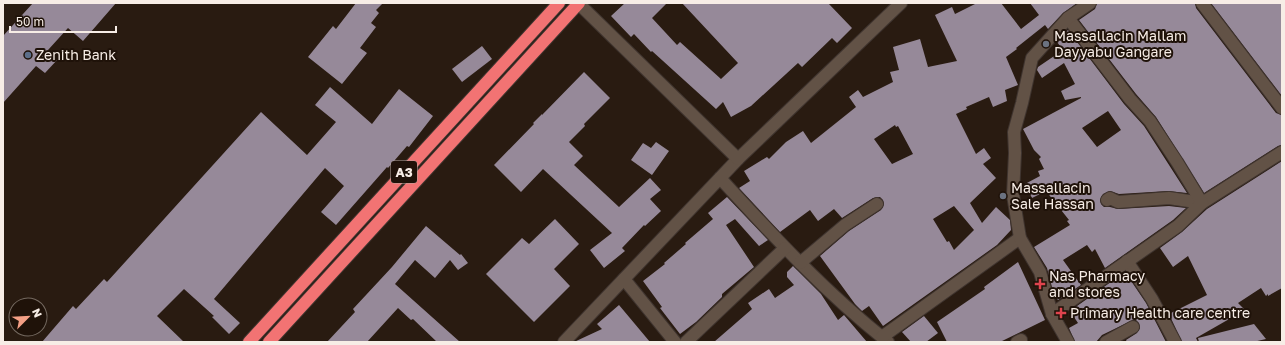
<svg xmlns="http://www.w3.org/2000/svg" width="1285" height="345" font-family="'Golos Text',sans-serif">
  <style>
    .building { fill: #968999; fill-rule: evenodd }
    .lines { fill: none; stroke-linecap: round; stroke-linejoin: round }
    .street-casing { stroke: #3f342f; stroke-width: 14 }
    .secondary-casing { stroke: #3f342f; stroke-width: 14 }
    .highway-casing { stroke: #3f342f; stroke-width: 14 }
    .street { stroke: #625246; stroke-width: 12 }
    .secondary { stroke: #625246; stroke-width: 12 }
    .highway { stroke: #f27373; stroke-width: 12 }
    .worship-dot { fill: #6b7280; stroke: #1f1209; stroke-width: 1.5 }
    .service-dot { fill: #5c6f8a; stroke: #1f1209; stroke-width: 1.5 }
    .health-dot { fill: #e0444e; stroke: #1f1209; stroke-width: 1.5 }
    .labels { text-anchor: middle; stroke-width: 4; stroke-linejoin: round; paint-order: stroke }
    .shield { fill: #1f1209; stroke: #b6aba4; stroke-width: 1 }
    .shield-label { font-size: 13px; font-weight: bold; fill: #f7ede6 }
    .poi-label { font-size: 14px; fill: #f7ede6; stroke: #1f1209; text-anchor: start }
  </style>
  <rect width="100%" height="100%" fill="#291b11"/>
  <g class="building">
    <path d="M33,3H116L83,41L68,28L48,50L58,59L45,73L36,66L3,103V36Z"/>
    <path d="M356,3H383L376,10L379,13L371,23L376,27L360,48L367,53L342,84L308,57L333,26L336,29Z"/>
    <path d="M625,3H667L652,18L677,45L680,42L721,79L738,63L682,3H828L852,28L837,43L832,38L802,67L798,63L751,106L731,117L723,102L716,109L652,51L651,52L634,34L631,37L611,16Z"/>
    <path d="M977,3H1001L1021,29L1039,15L1030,3H1077L1063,13L1048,29L1045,25L1016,48L1017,49L1006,57L1018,85L1005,90L1007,101L993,107L989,97L966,107L967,109L956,114L976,154L984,148L991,158L983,164L996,178L970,203L982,223L996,207L1010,220L1011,230L997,245L883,326L869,306L862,311L855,304L820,256L849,231L881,210L884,204L883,200L880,197L873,198L842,218L834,209L818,221L810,210L780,232L739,188L750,181L744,171L767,157L769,159L786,142L803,131L811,143L856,107L849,97L858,90L863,97L893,82L890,72L899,70L893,47L920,39L928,67L957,61L935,15L952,7L955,14ZM895,125L896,127L898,126L913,154L892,164L874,139ZM954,206L974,230L954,250L949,241L947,242L933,219Z"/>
    <path d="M1097,3H1195L1196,8L1276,113L1282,115V145L1278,146L1204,193L1156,117L1136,94L1079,20L1095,9Z"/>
    <path d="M1211,3H1282V96Z"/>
    <path d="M1068,30L1124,104L1144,126L1187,193L1168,191L1119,194L1110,191L1103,194L1100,200L1101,204L1104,207H1110L1118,209L1169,206L1186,208L1173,220L1105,268L1095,249L1092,252L1087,245L1063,260L1081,285L1058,300L1054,295L1047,268L1034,247L1070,225L1067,221L1069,220L1046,191L1032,198L1025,184L1040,176L1038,171L1044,169L1039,159L1041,157L1034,150L1023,129L1081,98V97L1065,100L1061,91L1075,84L1064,63L1042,78L1037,70L1038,67L1063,50L1057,42ZM1108,111L1121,130L1097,147L1082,128Z"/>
    <path d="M482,46L492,59L462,82L452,69Z"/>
    <path d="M584,72L610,98L584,124L585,126L569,142L583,156L574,165L619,207L650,178L661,190L650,199L661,211L645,226L644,225L622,248L625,251L604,268L590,250L612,233L543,169L521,192L494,165L534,124L533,123L542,114V115Z"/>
    <path d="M330,87L372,124L399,89L433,116L409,147L407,146L388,168L387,167L336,225L321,212L344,186L325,168L214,299L240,323L229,334L212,317L214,316L184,289L157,316L184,342H42L73,306L76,309L104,279L107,282L261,112L307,155L336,122L315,105Z"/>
    <path d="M656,142L669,151L652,175L631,160L643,143L651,148Z"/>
    <path d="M1282,161V288L1268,296V294L1266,296L1261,288L1238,303L1245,310L1196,338L1198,342H1182L1169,314L1207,295L1188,256L1173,267L1160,248L1182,232L1207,209Z"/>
    <path d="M727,197L768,240L759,246L735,219L726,225L754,267L722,294V297L696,322L680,334L660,308L662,307L643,281L665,264L664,263L686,244L685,243L713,219L708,213Z"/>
    <path d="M555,219L579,244L554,269L570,286L534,322L486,274L522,238L529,244Z"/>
    <path d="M426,226L460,255L461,254L468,263L458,270L450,260L435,278L415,260L395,284L460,342H437L413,319L411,320L398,308L367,342H327L355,312L353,309L392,267Z"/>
    <path d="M1018,262L1045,320L1000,342H947L937,322L985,289L984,287Z"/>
    <path d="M793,266L821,294L838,320L844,315L867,342H714L752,309L748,303L769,289L775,298L794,285L787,277V272Z"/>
    <path d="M1125,272L1146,303L1166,342H1127L1126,340L1137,333L1140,328L1139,323L1136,320H1133L1102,335L1096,342H1075L1069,328L1078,323L1070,311Z"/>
    <path d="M619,305L650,342H574L602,329L597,324Z"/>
    <path d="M924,316L938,333L926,342H911L902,332Z"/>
    <path d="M1254,324L1266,339L1253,342H1199L1198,338Z"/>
  </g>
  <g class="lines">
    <defs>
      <g id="street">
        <path d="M1202,3L1282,108"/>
        <path d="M720,178C773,236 827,294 888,342"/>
        <path d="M1107,200L1110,198L1118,202L1169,198L1202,203L1282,152"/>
        <path d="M1127,261L1152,299L1175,342"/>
        <path d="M800,263L845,225L877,204"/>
        <path d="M624,279L675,342"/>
        <path d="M1052,314L1178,226L1202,203L1177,162L1150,121L1130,99L1068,18"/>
        <path d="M882,337L1020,238"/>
        <path d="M564,342L738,159"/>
        <path d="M686,342L785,248"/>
        <path d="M1017,342L1021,340"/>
        <path d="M1068,342L1052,314L1040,272L1020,238L1013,195L1015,153L1014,132L1022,103L1032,58L1068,18L1090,3"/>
        <path d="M1106,342L1133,327"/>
      </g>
      <path id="secondary" d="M579,4L738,159L901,3"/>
      <g id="highway">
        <path d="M249,342L559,3"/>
        <path d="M269,342L579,3"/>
      </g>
    </defs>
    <use href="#street" class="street-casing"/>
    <use href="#secondary" class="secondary-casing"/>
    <use href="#highway" class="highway-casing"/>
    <use href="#street" class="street"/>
    <use href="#secondary" class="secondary"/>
    <use href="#highway" class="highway"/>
  </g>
  <g class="worship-dot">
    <circle cx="1046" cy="44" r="4"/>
    <circle cx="1003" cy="196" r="4"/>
  </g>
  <circle class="service-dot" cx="28" cy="55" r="4"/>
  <g class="health-dot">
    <path d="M1038 278h4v4h4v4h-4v4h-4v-4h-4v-4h4z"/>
    <path d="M1059 307h4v4h4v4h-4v4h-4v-4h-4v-4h4z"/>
  </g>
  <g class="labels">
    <rect class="shield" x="391" y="161" width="26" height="22" rx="3"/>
    <g class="shield-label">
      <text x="404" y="177">A3</text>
    </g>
    <g class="poi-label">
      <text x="1054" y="41">Massallacin Mallam<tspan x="1054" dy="16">Dayyabu Gangare</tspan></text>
      <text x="36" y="60">Zenith Bank</text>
      <text x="1011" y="193">Massallacin<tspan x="1011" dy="16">Sale Hassan</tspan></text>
      <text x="1049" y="281">Nas Pharmacy<tspan x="1049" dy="16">and stores</tspan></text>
      <text x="1070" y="318">Primary Health care centre</text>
    </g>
  </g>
  <rect width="1285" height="345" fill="none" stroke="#f7ede6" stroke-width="8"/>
  <g transform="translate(28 317) rotate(66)"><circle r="19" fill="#1f1209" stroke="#756a61"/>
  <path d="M0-3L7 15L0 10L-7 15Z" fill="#f39f85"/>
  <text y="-6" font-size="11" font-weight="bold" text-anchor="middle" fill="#f7ede6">N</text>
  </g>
  <path d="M10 26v6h106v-6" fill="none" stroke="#f7ede6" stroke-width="2"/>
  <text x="16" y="26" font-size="12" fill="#f7ede6" stroke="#1f1209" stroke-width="3" paint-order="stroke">50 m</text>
</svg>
